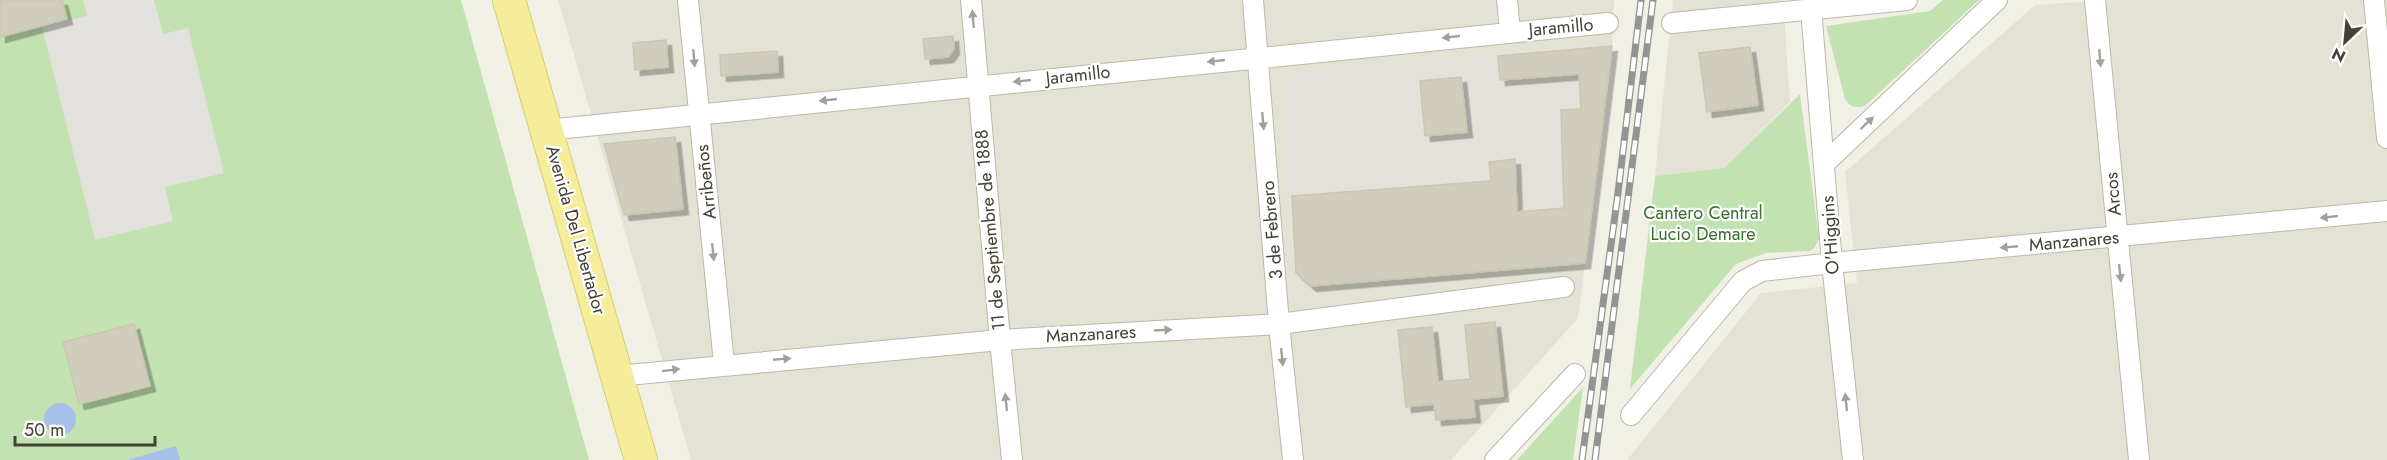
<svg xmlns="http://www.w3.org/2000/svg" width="2387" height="460" font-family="Jost,sans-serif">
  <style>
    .residential { fill: #e4e2d4 }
    .industrial { fill: #e3e1da }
    .green { fill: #c2e2b1 }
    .parking { fill: #e2e1dd }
    .water { fill: #a6c0e9 }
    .building { fill: #d1cdbc; stroke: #cbc6af; stroke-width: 1.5; filter: url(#shadow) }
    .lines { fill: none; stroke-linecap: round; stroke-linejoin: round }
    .street-casing { stroke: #bbb8a9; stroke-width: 22 }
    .primary-casing { stroke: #d8cd6c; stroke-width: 34 }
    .street { stroke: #fff; stroke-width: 20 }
    .primary { stroke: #f5ed9a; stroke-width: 32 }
    .rail-casing { stroke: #949494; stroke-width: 7 }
    .rail { stroke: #fff; stroke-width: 4.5; stroke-dasharray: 14; stroke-linecap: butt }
    .oneway { fill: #a1a09a }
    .labels { text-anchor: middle; stroke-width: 4.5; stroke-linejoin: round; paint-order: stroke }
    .street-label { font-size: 18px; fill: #434035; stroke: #fff }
    .park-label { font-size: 18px; fill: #3a6f2e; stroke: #fff }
  </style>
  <defs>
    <filter id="shadow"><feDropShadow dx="5.5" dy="5.5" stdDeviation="0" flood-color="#0004"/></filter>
  </defs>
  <rect width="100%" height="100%" fill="#f1f0e5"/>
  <g class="residential">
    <path d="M558,0H1614L1612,46L1297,74L1284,89L1296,273L1585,263L1578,318L1451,460H691Z"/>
    <path d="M1673,0H1783L1790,102L1724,168L1655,176Z"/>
    <path d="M2112,0H2387V460H1627L1761,293L1857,283L1845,172L2035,5Z"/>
  </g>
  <path class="industrial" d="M1612,46L1585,263L1296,273L1284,89L1297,74Z"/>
  <g class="green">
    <path d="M0,0H461L589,460H0Z"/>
    <path d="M1943,0H1979L1865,106C1855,108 1851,108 1845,99L1826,26L1930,11Z"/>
    <path d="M1800,94L1819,239L1815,247L1810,251L1766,253L1736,264L1630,389L1655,176L1724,168Z"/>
    <path d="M1583,387L1573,460H1517Z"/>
  </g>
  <path class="parking" d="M83,0H154L163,34L188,28L224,173L165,187L173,221L95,240L42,27L87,16Z"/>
  <g class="water">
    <circle cx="60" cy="419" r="16"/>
    <path d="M176,446L180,460H127Z"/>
  </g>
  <g class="building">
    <path d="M0,0H62L67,19L0,37Z"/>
    <path d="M953,36L954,49L948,57L925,59L923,39Z"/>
    <path d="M666,40L668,67L635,70L633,43Z"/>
    <path d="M1612,46L1585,263L1311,286L1296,273L1292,196L1491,181L1489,162L1515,159L1517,212L1564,208L1561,110L1581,109L1579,74L1500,80L1498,56Z"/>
    <path d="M1750,47L1758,105L1707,112L1699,53Z"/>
    <path d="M777,51L778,72L721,76L720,55Z"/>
    <path d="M1461,77L1467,132L1425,136L1420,81Z"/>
    <path d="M675,137L683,209L624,215L604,144Z"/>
    <path d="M1495,322L1503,396L1473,399L1475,417L1436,420L1434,404L1406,407L1398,330L1432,327L1438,382L1470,379L1465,325Z"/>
    <path d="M134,324L150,386L79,404L63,342Z"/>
  </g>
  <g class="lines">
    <defs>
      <g id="street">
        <path d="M688,0L724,364"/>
        <path d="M971,0L1000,340L1012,460"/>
        <path d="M1253,0L1279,324L1293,460"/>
        <path d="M1507,0L1510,31"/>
        <path d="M2095,0L2139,460"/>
        <path d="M2374,0L2387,138"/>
        <path d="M1811,9L1832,263L1853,460"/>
        <path d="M1672,23L1907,0"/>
        <path d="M547,130L1608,23"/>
        <path d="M1824,164L1997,0"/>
        <path d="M617,376L1000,340L1279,324L1564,287"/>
        <path d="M1631,415L1743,281L1762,271L1832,263L2387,211"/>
        <path d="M1495,460L1575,374"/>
      </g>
      <path id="primary" d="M509,0L641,460"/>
    </defs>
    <use href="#street" class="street-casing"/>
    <use href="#primary" class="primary-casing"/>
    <use href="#street" class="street"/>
    <use href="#primary" class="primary"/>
    <defs>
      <g id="rail">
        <path d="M1582,460L1618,193L1641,0"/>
        <path d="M1595,460L1653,0"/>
      </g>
    </defs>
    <use href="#rail" class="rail-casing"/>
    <use href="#rail" class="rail"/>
  </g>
  <defs><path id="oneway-solid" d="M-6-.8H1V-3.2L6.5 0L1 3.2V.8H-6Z" transform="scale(1.5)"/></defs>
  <g class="oneway">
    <use href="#oneway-solid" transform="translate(973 19) rotate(-95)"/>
    <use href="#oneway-solid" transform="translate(1451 37) rotate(174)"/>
    <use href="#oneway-solid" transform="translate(694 58) rotate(85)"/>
    <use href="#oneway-solid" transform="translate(2100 58) rotate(85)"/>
    <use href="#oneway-solid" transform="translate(1216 61) rotate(174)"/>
    <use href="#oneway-solid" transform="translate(1022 81) rotate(174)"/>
    <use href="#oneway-solid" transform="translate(828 100) rotate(174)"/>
    <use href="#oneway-solid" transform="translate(1263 121) rotate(85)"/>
    <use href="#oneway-solid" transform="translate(1867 123) rotate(-44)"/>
    <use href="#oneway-solid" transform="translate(2329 217) rotate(174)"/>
    <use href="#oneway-solid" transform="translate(2009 247) rotate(175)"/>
    <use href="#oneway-solid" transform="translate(713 252) rotate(84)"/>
    <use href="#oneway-solid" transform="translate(2120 273) rotate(84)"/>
    <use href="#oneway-solid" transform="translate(1163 330) rotate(-3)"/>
    <use href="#oneway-solid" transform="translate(1282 357) rotate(84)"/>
    <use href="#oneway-solid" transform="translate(782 359) rotate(-5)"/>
    <use href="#oneway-solid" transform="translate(671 370) rotate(-7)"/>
    <use href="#oneway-solid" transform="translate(1006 402) rotate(-96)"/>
    <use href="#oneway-solid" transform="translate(1846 402) rotate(-96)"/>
  </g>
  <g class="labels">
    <g class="street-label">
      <text transform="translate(1561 27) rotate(-5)" y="6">Jaramillo</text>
      <text transform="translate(1078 75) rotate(-6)" y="6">Jaramillo</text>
      <text transform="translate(706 182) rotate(-96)" y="6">Arribeños</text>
      <text transform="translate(2113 194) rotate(-95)" y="6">Arcos</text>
      <text transform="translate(576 230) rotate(74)" y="6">Avenida Del Libertador</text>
      <text transform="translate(990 230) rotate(-95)" y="6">11 de Septiembre de 1888</text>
      <text transform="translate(1272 230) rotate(-95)" y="6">3 de Febrero</text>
      <text transform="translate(1830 235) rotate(-94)" y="6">O'Higgins</text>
      <text transform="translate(2074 241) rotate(-5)" y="6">Manzanares</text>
      <text transform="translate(1091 334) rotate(-3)" y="6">Manzanares</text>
    </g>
    <g class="park-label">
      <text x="1703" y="219">Cantero Central<tspan x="1703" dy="21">Lucio Demare</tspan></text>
    </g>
  </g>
  <g transform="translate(2345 42) rotate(206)" stroke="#ffffff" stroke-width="4.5" paint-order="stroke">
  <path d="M0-4.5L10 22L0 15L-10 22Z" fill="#434035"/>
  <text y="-9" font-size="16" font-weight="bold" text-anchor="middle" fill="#434035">N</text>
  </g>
  <path d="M15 436v9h140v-9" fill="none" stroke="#434035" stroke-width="3"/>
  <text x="24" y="436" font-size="18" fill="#434035" stroke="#ffffff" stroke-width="4.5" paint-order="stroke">50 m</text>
</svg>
